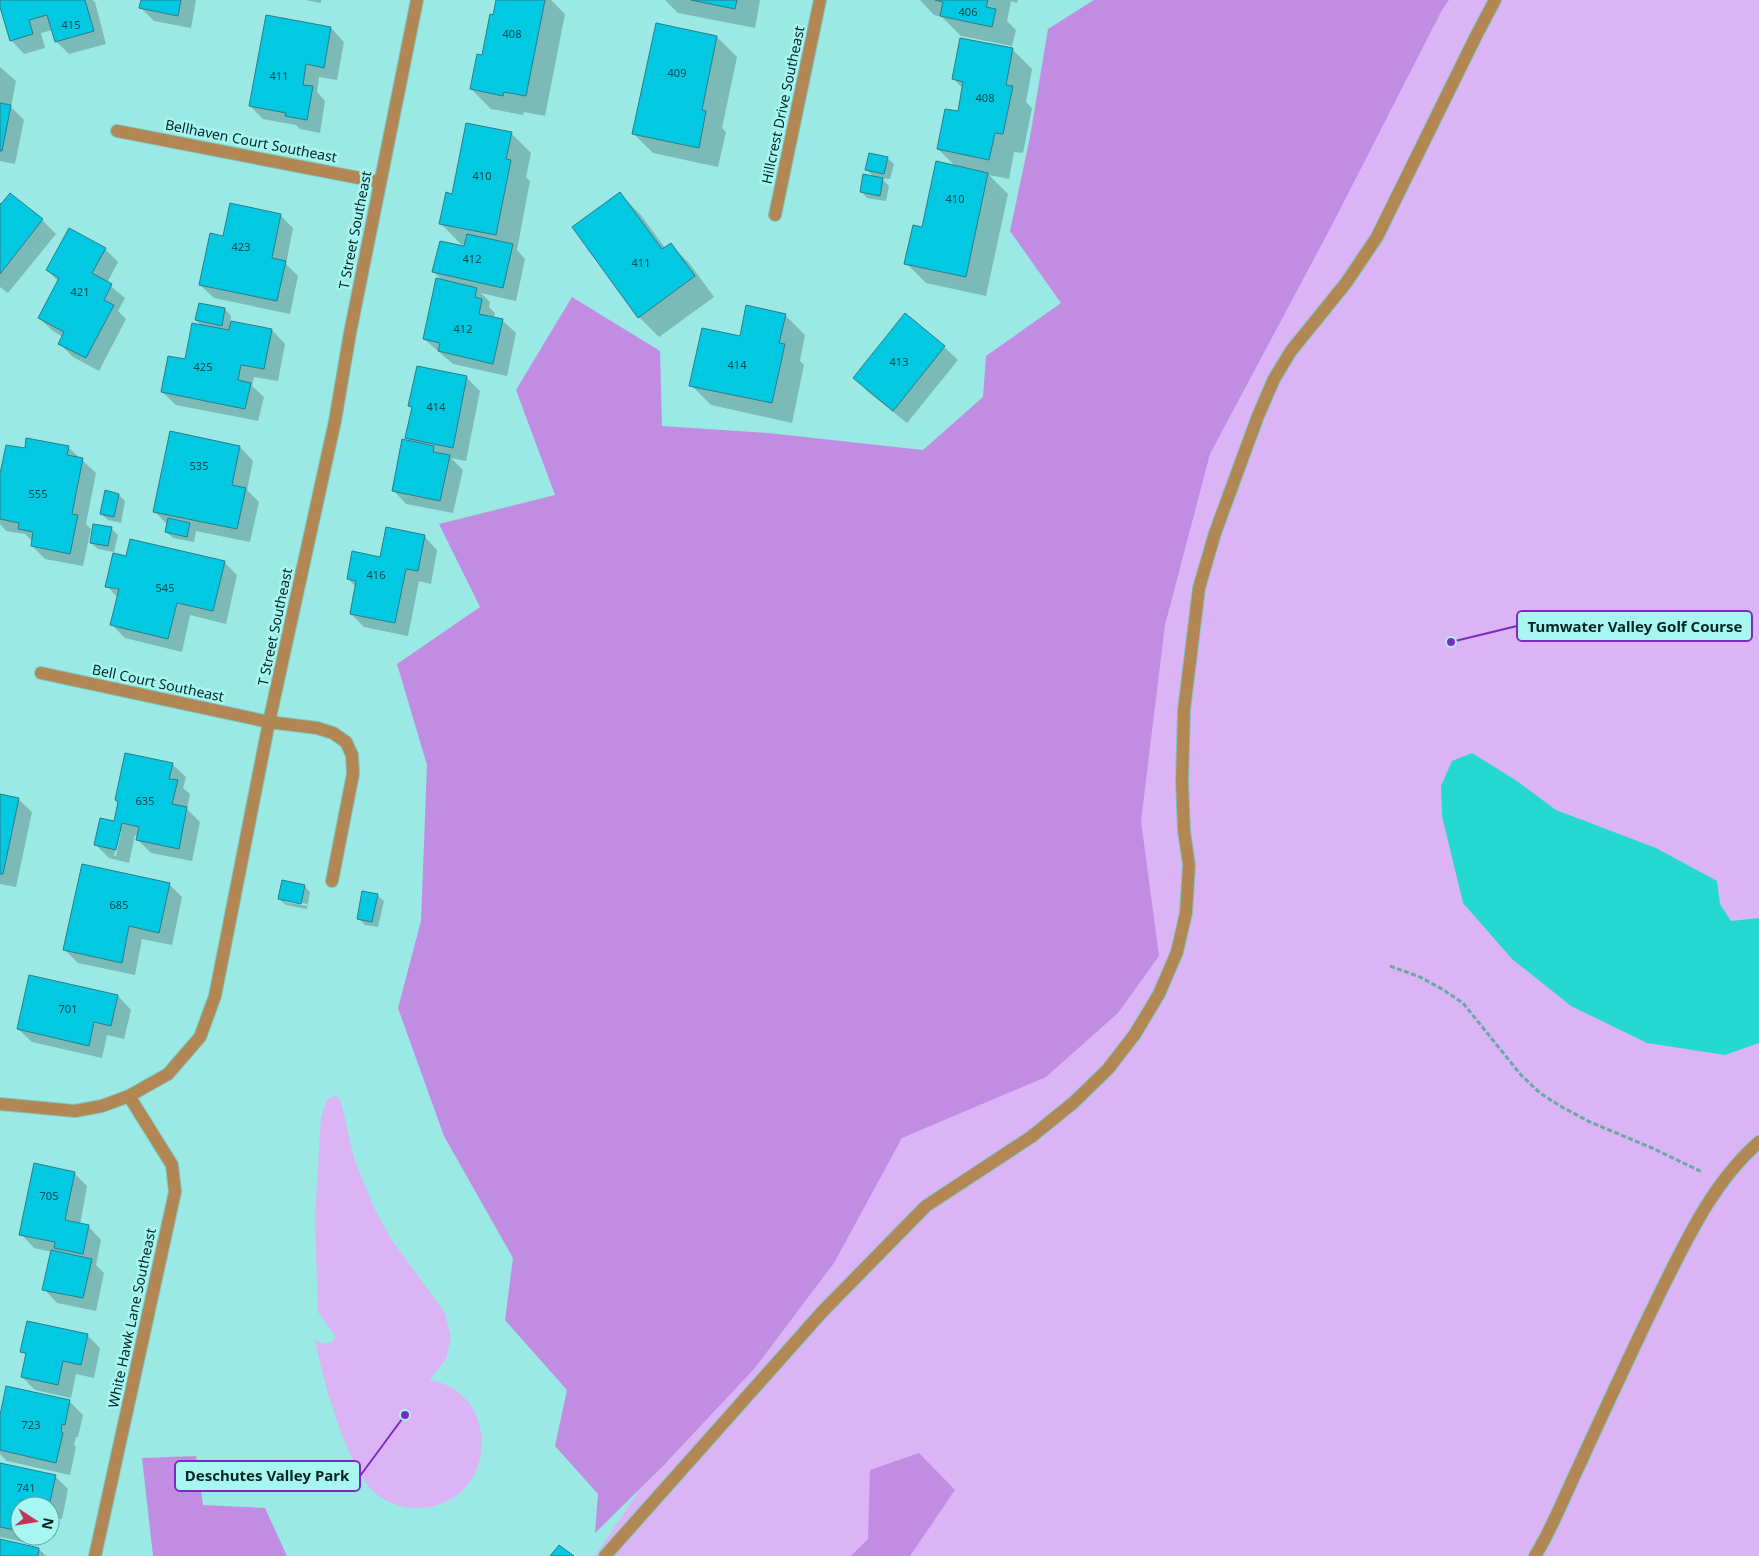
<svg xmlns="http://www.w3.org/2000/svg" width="1759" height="1556" font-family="'Noto Sans',sans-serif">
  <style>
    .green { fill: #dbb4f6 }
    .forest { fill: #c18de3 }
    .water { fill: #26d8d2 }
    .shadow { fill: #0003; fill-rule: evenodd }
    .building { fill: #03c8e1; stroke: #2d7c8a }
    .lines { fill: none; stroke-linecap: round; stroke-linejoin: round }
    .service-casing { stroke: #7fc6c1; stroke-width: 14 }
    .minor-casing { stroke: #7fc6c1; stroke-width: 14 }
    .path { stroke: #68a9a5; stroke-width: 3; stroke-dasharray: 5 2.5; stroke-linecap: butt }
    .service { stroke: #b28753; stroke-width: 12 }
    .minor { stroke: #b28753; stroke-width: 12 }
    .labels { text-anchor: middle; stroke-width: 5; stroke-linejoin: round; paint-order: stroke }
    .number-label { font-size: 11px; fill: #024d52 }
    .street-label { font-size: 14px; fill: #022423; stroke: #a7f6f1 }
    .leader { fill: none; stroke: #7b2cbf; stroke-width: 2 }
    .callout-dot { fill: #7b2cbf; stroke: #a7f6f1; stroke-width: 2 }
    .callout { fill: #a7f6f1; stroke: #7b2cbf; stroke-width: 2 }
    .callout-label { font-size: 15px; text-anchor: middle; font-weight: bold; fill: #022423 }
  </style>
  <rect width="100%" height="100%" fill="#9ae9e4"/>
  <g class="green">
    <path d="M1425,0H1759V1556H595L886,1122L1181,462Z"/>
    <path d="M335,1095L339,1099L342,1106L354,1158L374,1208L391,1239L445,1313L451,1338L446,1359L429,1380C503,1391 499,1507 417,1508C400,1508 381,1501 370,1488C360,1477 355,1464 349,1452C333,1415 323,1378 315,1340L323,1344L332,1342L336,1337L318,1312L315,1217L321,1117L327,1100Z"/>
  </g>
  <g class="forest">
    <path d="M1094,0H1449L1442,10L1332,225L1210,454L1165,625L1141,821L1159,956L1118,1013L1046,1077L902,1138L834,1263L754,1369L662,1467L595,1533L598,1494L555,1446L567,1390L505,1320L513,1258L444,1136L398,1008L421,921L427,765L397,664L480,607L439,524L555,495L516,390L572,297L660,351L662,426L768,433L923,450L983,397L986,356L1061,303L1010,231L1030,137L1048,29Z"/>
    <path d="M919,1453L955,1490L910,1556H851L868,1539L870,1470Z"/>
    <path d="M196,1456L203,1505L265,1508L287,1556H153L142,1458Z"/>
  </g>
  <path class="water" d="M1472,753L1517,781L1556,810L1656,848L1717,881L1720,904L1731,921L1759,918V1043L1725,1055L1647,1043L1571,1006L1512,959L1463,903L1442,816L1441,786L1452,761Z"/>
  <g class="shadow">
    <path d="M0,0H92L95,2L106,44L69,54L56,41L53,30L41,33L45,48L24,54L11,40Z"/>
    <path d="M142,0H196L191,28L154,21L140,7Z"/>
    <path d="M305,0H321V3Z"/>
    <path d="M497,0H551L565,14L545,116L524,112L523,115L491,109L471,89L482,56Z"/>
    <path d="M665,0H760L755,28L678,13Z"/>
    <path d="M920,0H1018L1017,3L1011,1L1007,21L1016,30L1012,46L961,36L942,17L934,15Z"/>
    <path d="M267,17L331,28L344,42L337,80L319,77L317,92L325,101L320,133L300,129L296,125L263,119L250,106Z"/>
    <path d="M717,37L737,57L722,128L726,132L718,167L653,153L633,133Z"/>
    <path d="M1012,49L1032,69L1026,102L1032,108L1023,153L1014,152L1009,179L989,175L1008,194L986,296L926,283L906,263L956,167L938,149L959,113L963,89L954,79Z"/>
    <path d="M0,67L16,81L11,107L24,120L15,164L0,161Z"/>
    <path d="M511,133L531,153L526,177L530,181L517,250L525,259L516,301L481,293L490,302L489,307L495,313L494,318L502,320L516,333L507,376L453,364L424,339L443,281L434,272L465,248L466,245L461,244L441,224L453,195Z"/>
    <path d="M887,158L894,164L890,179L881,178L889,186L886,201L867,198L861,191L875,178L867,170Z"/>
    <path d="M620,194L640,214L665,248L670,244L690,264L714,297L659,337L639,317Z"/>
    <path d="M10,195L42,220L56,234L8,293L0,287V205Z"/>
    <path d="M280,215L293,228L286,264L298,276L290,314L214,298L200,285L224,237Z"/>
    <path d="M105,249L118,262L107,283L125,298L118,311L126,319L99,371L73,357L60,344L63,337L53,331L39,318L59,282L47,270Z"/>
    <path d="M225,309L231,316L230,322L272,330L285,344L278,381L254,377L252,386L264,397L258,421L176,405L162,392L186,360L202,326L196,320Z"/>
    <path d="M785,315L805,335L800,361L804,365L792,423L711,405L691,385L741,338Z"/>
    <path d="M906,315L944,347L958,360L907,423L868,392L855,378Z"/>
    <path d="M467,378L480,391L466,461L451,458L463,470L453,513L406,504L393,490L411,442L406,438L413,409L410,406Z"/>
    <path d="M68,447L96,473L86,524L91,529L83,566L45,559L32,546L33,542L25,534L6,531L0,524V481L26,450Z"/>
    <path d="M240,447L253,461L247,490L259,502L250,542L196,531L194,542L173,538L166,532L168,525L154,511Z"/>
    <path d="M106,492L119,495L125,501L121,523L108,520L101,514Z"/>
    <path d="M111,528L118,535L114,552L98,549L91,543Z"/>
    <path d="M424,536L437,550L431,584L419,581L408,636L364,627L351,614L356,587L348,579L381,558Z"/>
    <path d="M127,558L224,562L237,575L226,624L190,615L182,652L125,638L112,625L118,598L107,586Z"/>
    <path d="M172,764L186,777L183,788L190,794L187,809L200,822L192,861L151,853L138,840V836L135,835L129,863L109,858L96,845ZM119,832H121L116,856H114Z"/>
    <path d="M0,795L18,799L32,812L16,887L0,884Z"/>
    <path d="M169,884L182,897L172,945L142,939L135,975L78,963L65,950Z"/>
    <path d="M304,886L310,892L307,909L286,905L279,899ZM285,899L307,904V906L285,902Z"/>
    <path d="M377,895L384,901L378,927L365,925L358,918Z"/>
    <path d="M30,976L118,996L131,1010L124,1039L107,1035L102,1058L32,1042L18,1029Z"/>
    <path d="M74,1173L87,1186L80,1225L88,1226L101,1240L96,1265L104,1273L96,1311L57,1303L44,1289L52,1252L34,1248L21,1234Z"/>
    <path d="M87,1335L100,1348L94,1378L76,1374L71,1398L35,1390L22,1377L26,1356L22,1351Z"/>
    <path d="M70,1402L83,1415L78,1437H76L74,1445L76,1447L70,1475L7,1461L0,1454V1420Z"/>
    <path d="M0,1464L55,1476L68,1489L62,1519L50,1517V1506H20V1536H29L28,1543L0,1537Z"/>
    <path d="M0,1540L39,1549L46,1556H0Z"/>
  </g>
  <g class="building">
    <path d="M0,0H85L94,31L55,42L47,15L29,20L33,34L10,41L0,7Z"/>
    <path d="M141,0H181L178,16L139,8Z"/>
    <path d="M496,0H545L526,96L504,92L503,96L470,89L477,54L482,55L490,14L493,15Z"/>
    <path d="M691,0H737L735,9Z"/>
    <path d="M935,0H988L986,7L996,9L992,27L940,16L943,2Z"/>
    <path d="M266,15L331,27L324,68L306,64L303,85L313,86L307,120L285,116L286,113L249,106Z"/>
    <path d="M656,23L717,36L702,110L706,111L699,148L632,134Z"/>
    <path d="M960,38L1013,48L1006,85L1013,86L1003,134L995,133L989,160L937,149L945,109L958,111L963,82L952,79Z"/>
    <path d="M0,103L11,105L2,151H0Z"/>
    <path d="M466,123L512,132L506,159L511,160L496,235L439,224L446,192L452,194Z"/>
    <path d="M869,153L888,157L884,174L865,170Z"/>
    <path d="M936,161L988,173L966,277L904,264L913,225L922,227Z"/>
    <path d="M863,174L883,178L880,196L860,192Z"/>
    <path d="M620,192L662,249L671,243L695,276L638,318L572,227Z"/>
    <path d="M10,193L43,219L0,274V203L1,204Z"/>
    <path d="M230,203L281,214L272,258L286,261L277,301L199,285L210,233L223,236Z"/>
    <path d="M69,228L106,248L92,273L112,284L104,300L114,305L86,358L58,344L64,332L38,318L59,278L46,270Z"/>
    <path d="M467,234L513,244L503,288L432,272L440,241L464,246Z"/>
    <path d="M436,278L477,288L475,297L482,299L479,314L503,319L493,364L438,351L440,343L423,339Z"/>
    <path d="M199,303L225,308L222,326L195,320Z"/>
    <path d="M746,305L786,314L779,343L785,344L772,403L689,386L702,328L740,336Z"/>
    <path d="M905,313L945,346L893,411L853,378Z"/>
    <path d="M231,321L272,329L264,369L241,365L238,380L251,383L245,409L161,392L168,356L185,359L192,323L229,330Z"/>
    <path d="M417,366L467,376L453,448L405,438L412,407L408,406Z"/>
    <path d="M170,431L240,446L232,485L246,488L237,529L153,512Z"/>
    <path d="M26,438L69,446L67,455L83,458L72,514L78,515L70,554L31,546L33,532L18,529L19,523L0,519V474L6,445L25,448Z"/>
    <path d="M402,439L434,446L433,452L450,455L440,501L392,491Z"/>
    <path d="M105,490L119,494L114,517L100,514Z"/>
    <path d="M168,518L190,523L187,537L165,532Z"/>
    <path d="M93,524L112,527L108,546L90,543Z"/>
    <path d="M386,527L425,535L418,571L406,569L395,623L350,614L356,581L347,579L352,551L380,557Z"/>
    <path d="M130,539L225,561L213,611L177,603L168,639L110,625L119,589L105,587L113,553L126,556Z"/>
    <path d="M125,753L173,763L169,779L178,780L172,804L187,807L179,849L136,840L139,827L122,823L116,850L94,845L100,818L114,821L118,802L115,800Z"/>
    <path d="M0,794L19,798L3,874H0Z"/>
    <path d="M82,864L170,883L159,933L129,926L122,963L63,950Z"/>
    <path d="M282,880L305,885L301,904L278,899Z"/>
    <path d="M362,891L378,894L372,922L357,919Z"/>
    <path d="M29,975L118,995L111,1026L94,1022L89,1046L17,1029Z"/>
    <path d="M34,1163L75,1172L65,1220L89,1225L83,1254L54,1248L55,1242L19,1235Z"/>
    <path d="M51,1250L92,1259L83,1298L42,1290Z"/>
    <path d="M27,1321L88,1334L81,1365L63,1361L58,1385L21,1377L26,1353L20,1352Z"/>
    <path d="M6,1386L70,1400L65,1425L62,1424L61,1432L63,1433L56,1463L0,1450V1415Z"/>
    <path d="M0,1463L56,1475L49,1506L21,1500L15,1530L0,1527Z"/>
    <path d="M0,1539L39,1548L38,1556H0Z"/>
    <path d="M559,1545L574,1556H550Z"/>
  </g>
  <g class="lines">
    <defs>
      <g id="service">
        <path d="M269,722L317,728L333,733L346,742L352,755L353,774L332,881"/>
        <path d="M605,1556L823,1311L926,1206L1031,1137L1073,1103L1108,1069L1135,1034L1159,994L1177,952L1186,913L1189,865L1184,831L1182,782L1184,710L1199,588L1215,533L1258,416L1274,379L1291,351L1346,283L1377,237L1476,36L1495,0"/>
        <path d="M1535,1556C1552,1529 1564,1497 1578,1468C1605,1409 1632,1351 1660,1293C1687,1239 1713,1182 1759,1142"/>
      </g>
      <g id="minor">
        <path d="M117,131L380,182"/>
        <path d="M775,215L820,0"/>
        <path d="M41,673L269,722"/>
        <path d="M0,1104L75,1111L102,1106L129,1096L168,1074L200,1037L215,996L269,722L335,421L350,333L417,0"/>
        <path d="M95,1556L175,1192L172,1165L129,1096"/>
      </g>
    </defs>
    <use href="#service" class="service-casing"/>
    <use href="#minor" class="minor-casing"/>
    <path class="path" d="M1390,966L1420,977L1442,989L1463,1003L1521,1075L1540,1093L1560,1106L1590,1122L1652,1148L1702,1172"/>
    <use href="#service" class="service"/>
    <use href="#minor" class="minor"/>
  </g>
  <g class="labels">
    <g class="number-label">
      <text x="968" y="16">406</text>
      <text x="71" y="29">415</text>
      <text x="512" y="38">408</text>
      <text x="677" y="77">409</text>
      <text x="279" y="80">411</text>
      <text x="985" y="102">408</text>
      <text x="482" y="180">410</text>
      <text x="955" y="203">410</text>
      <text x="241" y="251">423</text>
      <text x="472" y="263">412</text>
      <text x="641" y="267">411</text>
      <text x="80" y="296">421</text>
      <text x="463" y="333">412</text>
      <text x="899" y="366">413</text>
      <text x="737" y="369">414</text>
      <text x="203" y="371">425</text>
      <text x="436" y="411">414</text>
      <text x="199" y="470">535</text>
      <text x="38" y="498">555</text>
      <text x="376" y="579">416</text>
      <text x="165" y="592">545</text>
      <text x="145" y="805">635</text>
      <text x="119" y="909">685</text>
      <text x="68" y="1013">701</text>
      <text x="49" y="1200">705</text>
      <text x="31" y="1429">723</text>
      <text x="26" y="1492">741</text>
    </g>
    <g class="street-label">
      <text transform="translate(783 105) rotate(-78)" y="5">Hillcrest Drive Southeast</text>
      <text transform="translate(251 141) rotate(11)" y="5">Bellhaven Court Southeast</text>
      <text transform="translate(355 230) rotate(-79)" y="5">T Street Southeast</text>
      <text transform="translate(275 627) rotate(-78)" y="5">T Street Southeast</text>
      <text transform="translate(158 683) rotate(12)" y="5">Bell Court Southeast</text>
      <text transform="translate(132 1318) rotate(-78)" y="5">White Hawk Lane Southeast</text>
    </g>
  </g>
  <path class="leader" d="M1451 642L1517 626M405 1415L360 1476"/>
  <g class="callout-dot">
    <circle cx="1451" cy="642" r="5"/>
    <circle cx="405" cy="1415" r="5"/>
  </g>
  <g class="callout">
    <rect x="1517" y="611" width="235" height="30" rx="5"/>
    <rect x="175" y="1461" width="185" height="30" rx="5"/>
  </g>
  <g class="callout-label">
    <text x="1635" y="632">Tumwater Valley Golf Course</text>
    <text x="267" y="1481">Deschutes Valley Park</text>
  </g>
  <g transform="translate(35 1521) rotate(102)"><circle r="24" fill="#a7f6f1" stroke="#65a29f"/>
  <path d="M0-4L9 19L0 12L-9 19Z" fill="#c33457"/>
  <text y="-8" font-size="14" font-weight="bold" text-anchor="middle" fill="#022423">N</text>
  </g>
</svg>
